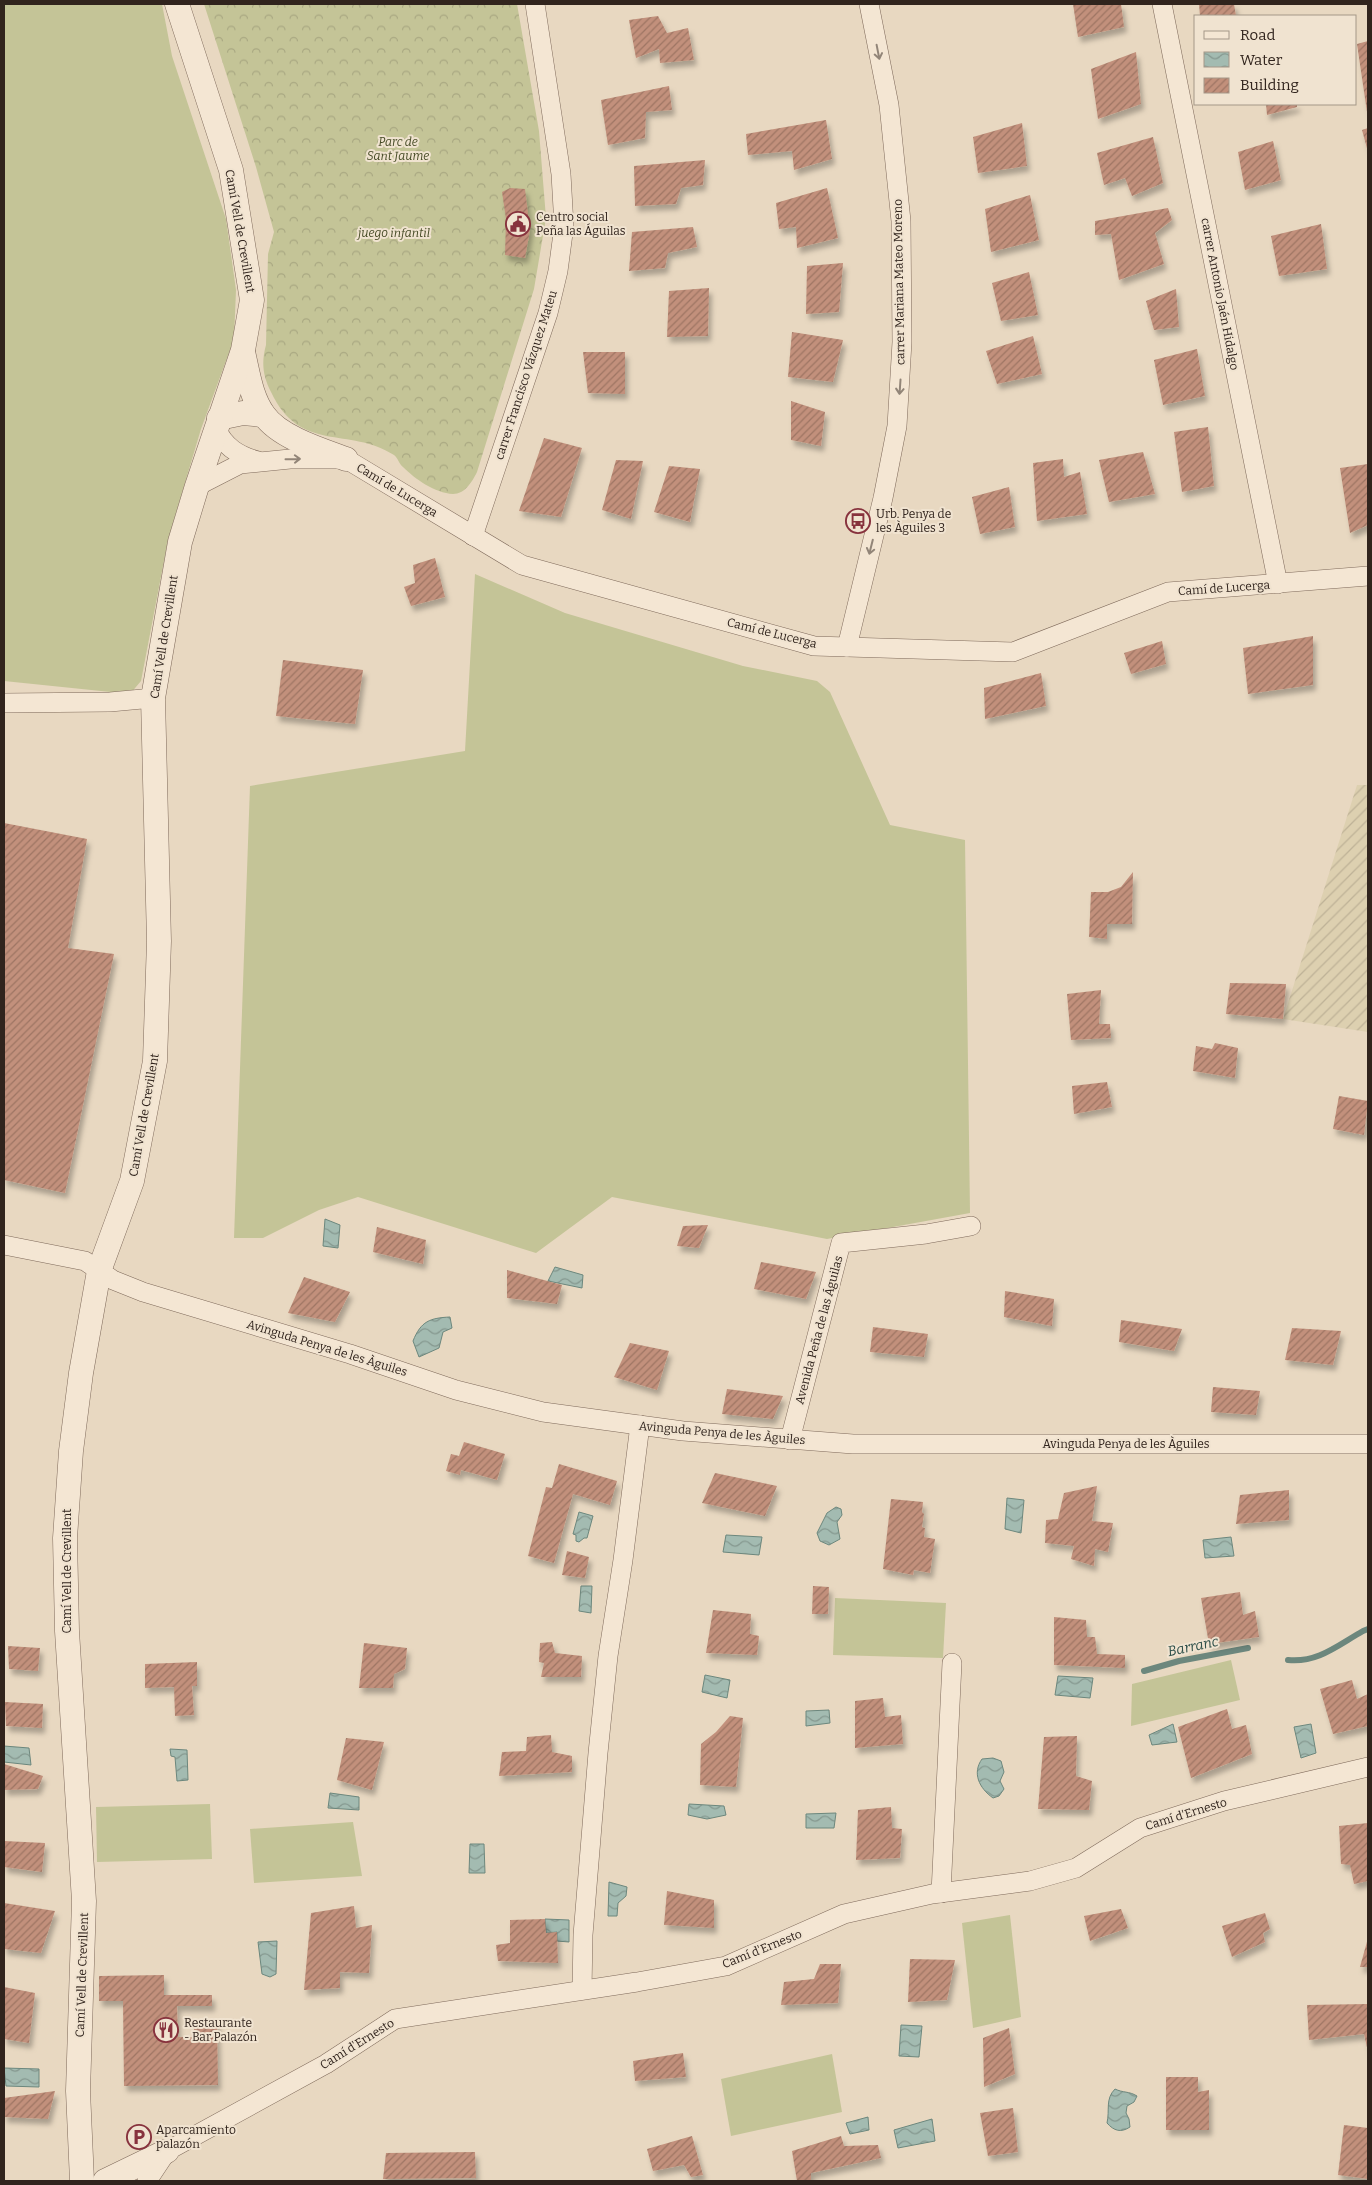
<svg xmlns="http://www.w3.org/2000/svg" width="1372" height="2185" font-family="Bitter,serif">
  <style>
    .farmland { fill: url(#farmland-furrows) }
    .grass { fill: #c4c497 }
    .forest { fill: url(#forest-crowns) }
    .water { fill: url(#water-waves); stroke: #6c877d }
    .lines { fill: none; stroke-linecap: round; stroke-linejoin: round }
    .stream { stroke: #6c877d; stroke-width: 6 }
    .building { fill: url(#building-hatch); filter: url(#shadow) }
    .minor-casing { stroke: #7f6a5b; stroke-width: 20 }
    .tertiary-casing { stroke: #7f6a5b; stroke-width: 25 }
    .minor { stroke: #f4e6d3; stroke-width: 19 }
    .tertiary { stroke: #f4e6d3; stroke-width: 24 }
    .oneway { stroke: #928578 }
    .labels { text-anchor: middle; stroke-width: 4; stroke-linejoin: round; paint-order: stroke }
    .park-label { font-size: 12px; font-style: italic; fill: #464b26; stroke: #f0e3d0 }
    .poi-label { font-size: 12px; fill: #31241d; stroke: #f0e3d0; text-anchor: start }
    .street-label { font-size: 12px; fill: #31241d; stroke: #f0e3d0 }
    .water-label { font-size: 14px; font-style: italic; fill: #2e4f49; stroke: #f0e3d0 }
  </style>
  <defs>
    <pattern id="farmland-furrows" width="10" height="10" patternUnits="userSpaceOnUse" patternTransform="scale(1.25)"><rect width="10" height="10" fill="#ddd0b0"/><path d="M-1 1l2-2M0 10L10 0M9 11l2-2" fill="none" stroke="#beb297"/></pattern>
    <pattern id="forest-crowns" width="20" height="18" patternUnits="userSpaceOnUse" patternTransform="scale(1.25)"><rect width="20" height="18" fill="#c4c497"/><path d="M2 6a3 3 0 1 1 6 0M12 15a3 3 0 1 1 6 0" fill="none" stroke="#a9a882"/></pattern>
    <pattern id="water-waves" width="16" height="10" patternUnits="userSpaceOnUse" patternTransform="scale(1.25)"><rect width="16" height="10" fill="#a3bbb1"/><path d="M0 5q4-4 8 0t8 0" fill="none" stroke="#85988f"/></pattern>
    <pattern id="building-hatch" width="6" height="6" patternUnits="userSpaceOnUse" patternTransform="scale(1.25)"><rect width="6" height="6" fill="#c2907b"/><path d="M-1 1l2-2M0 6l6-6M5 7l2-2" fill="none" stroke="#9e7564"/></pattern>
    <filter id="shadow"><feDropShadow dx="3" dy="5.5" stdDeviation="2.5" flood-color="#0004"/></filter>
  </defs>
  <rect width="100%" height="100%" fill="#e8d8c1"/>
  <path class="farmland" d="M1357,785H1368V1032L1283,1019Z"/>
  <g class="grass">
    <path d="M4,4H162L172,56L226,219L236,290L234,339L201,429L168,540L141,681L130,694L4,681Z"/>
    <path d="M475,574L565,613L743,666L817,681L830,692L890,825L965,840L970,1213L827,1239L612,1197L536,1253L358,1197L319,1210L263,1238H234L250,786L465,751Z"/>
    <path d="M835,1598L946,1603L943,1658L833,1655Z"/>
    <path d="M1231,1660L1240,1700L1131,1726L1132,1684Z"/>
    <path d="M210,1804L212,1859L97,1862L96,1807Z"/>
    <path d="M353,1822L362,1876L254,1883L250,1829Z"/>
    <path d="M1010,1915L1021,2017L973,2028L962,1923Z"/>
    <path d="M832,2054L842,2112L731,2136L721,2079Z"/>
  </g>
  <path class="forest" d="M204,4H517L539,131L546,218L534,289L477,472C472,482 465,494 453,494C435,493 415,479 403,467C399,464 398,458 394,455C349,426 300,454 271,392C263,376 261,363 266,345L268,254L274,232L256,167Z"/>
  <g class="water">
    <path d="M325,1219L340,1225L338,1248L323,1246Z"/>
    <path d="M555,1267L583,1275L582,1288L548,1281Z"/>
    <path d="M450,1317L452,1328L443,1332L439,1348L419,1357L413,1341C421,1321 430,1318 450,1317Z"/>
    <path d="M1007,1498L1024,1500L1021,1533L1005,1529Z"/>
    <path d="M836,1507L841,1509L842,1515L837,1522L840,1539L829,1545L820,1541L817,1533L827,1513Z"/>
    <path d="M579,1512L593,1516L587,1538H584L579,1542L576,1541V1535L573,1534Z"/>
    <path d="M726,1535L762,1537L759,1555L723,1552Z"/>
    <path d="M1231,1537L1234,1556L1205,1558L1203,1540Z"/>
    <path d="M581,1586H592L591,1613L579,1611Z"/>
    <path d="M705,1675L730,1680L727,1698L702,1692Z"/>
    <path d="M1058,1676L1093,1678L1090,1698L1055,1695Z"/>
    <path d="M829,1710L830,1723L806,1726V1711Z"/>
    <path d="M1173,1724L1177,1742L1152,1745L1149,1735Z"/>
    <path d="M1311,1724L1316,1753L1301,1758L1294,1727Z"/>
    <path d="M4,1746L29,1748L31,1765L4,1762Z"/>
    <path d="M170,1749L187,1750L188,1780L177,1781L175,1757L171,1756Z"/>
    <path d="M993,1758L1001,1761L1004,1772L1000,1781L1004,1789L999,1796L993,1798C979,1788 972,1773 982,1759Z"/>
    <path d="M330,1793L359,1797V1810L328,1808Z"/>
    <path d="M689,1804L724,1806L726,1815L707,1819L688,1815Z"/>
    <path d="M836,1813L834,1828H806V1814Z"/>
    <path d="M470,1844H484L485,1873H469Z"/>
    <path d="M609,1882L627,1887L626,1896L618,1903L617,1916H608Z"/>
    <path d="M545,1919L569,1920V1942L557,1941V1932L546,1933Z"/>
    <path d="M277,1941L276,1974L270,1977L262,1974L258,1942Z"/>
    <path d="M901,2025L922,2026L919,2057L899,2056Z"/>
    <path d="M4,2068L39,2069V2087L6,2086Z"/>
    <path d="M1115,2089C1123,2093 1129,2091 1137,2096L1134,2102L1127,2106L1126,2113L1129,2119L1130,2127C1121,2133 1114,2131 1107,2123C1110,2110 1105,2099 1115,2089Z"/>
    <path d="M868,2117L869,2130L850,2134L846,2123Z"/>
    <path d="M932,2119L935,2141L898,2148L894,2130Z"/>
  </g>
  <g class="lines">
    <g class="stream">
      <path d="M1288,1660C1318,1663 1338,1645 1363,1631L1368,1629"/>
      <path d="M1144,1671L1179,1661L1248,1648"/>
    </g>
  </g>
  <g class="building">
    <path d="M1073,4H1121L1124,27L1078,37Z"/>
    <path d="M1199,4H1234L1236,16H1200Z"/>
    <path d="M658,16L667,33L688,28L694,60L660,63L659,49L636,58L629,20Z"/>
    <path d="M1368,41V112H1367L1357,44Z"/>
    <path d="M1136,52L1141,104L1098,119L1091,69Z"/>
    <path d="M669,86L672,110L646,112L645,138L608,145L601,100Z"/>
    <path d="M1266,104H1297V107L1267,115Z"/>
    <path d="M826,120L832,159L794,170L792,151L748,155L746,134Z"/>
    <path d="M1022,123L1027,166L978,173L973,137Z"/>
    <path d="M1368,128V152L1362,130Z"/>
    <path d="M1153,137L1163,183L1132,196L1125,178L1104,185L1097,153Z"/>
    <path d="M1273,141L1281,180L1245,190L1238,152Z"/>
    <path d="M705,160L703,185L681,188L676,204L635,206L634,166Z"/>
    <path d="M510,188L525,189L530,230L525,258L505,255L506,219L502,192Z"/>
    <path d="M827,188L838,238L797,248L796,227L779,229L776,203Z"/>
    <path d="M1030,195L1039,240L991,252L985,209Z"/>
    <path d="M1168,208L1172,220L1155,233L1164,264L1119,280L1111,234L1095,235V221Z"/>
    <path d="M1321,224L1327,269L1279,276L1271,236Z"/>
    <path d="M693,227L697,247L668,253L665,268L629,271L632,232Z"/>
    <path d="M843,263L839,312L806,314L807,266Z"/>
    <path d="M1029,272L1038,315L1001,321L992,283Z"/>
    <path d="M709,288L708,336L667,337L669,291Z"/>
    <path d="M1176,289L1179,327L1154,330L1146,301Z"/>
    <path d="M792,332L843,340L833,382L788,377Z"/>
    <path d="M1033,336L1042,374L997,384L986,351Z"/>
    <path d="M1197,349L1205,396L1163,405L1154,360Z"/>
    <path d="M583,352H625V394L588,393Z"/>
    <path d="M791,401L825,412L821,446L791,440Z"/>
    <path d="M1208,427L1214,486L1182,492L1174,432Z"/>
    <path d="M544,438L582,448L561,517L519,511Z"/>
    <path d="M1143,452L1155,494L1109,502L1099,460Z"/>
    <path d="M1063,459L1064,477L1080,472L1087,514L1037,521L1033,463Z"/>
    <path d="M616,460L643,461L631,519L602,510Z"/>
    <path d="M1368,464V525L1350,533L1340,468Z"/>
    <path d="M669,466L700,469L690,522L654,512Z"/>
    <path d="M1009,487L1015,527L980,534L972,497Z"/>
    <path d="M435,558L445,597L411,606L404,587L415,583L413,565Z"/>
    <path d="M1313,636V685L1248,694L1243,648Z"/>
    <path d="M1162,641L1166,664L1131,674L1124,653Z"/>
    <path d="M283,660L363,670L355,724L276,716Z"/>
    <path d="M1041,673L1046,706L985,719L984,688Z"/>
    <path d="M4,823L87,839L68,948L114,954L65,1193L4,1180Z"/>
    <path d="M1133,872L1132,924H1107V939L1089,937L1091,892H1108L1121,887Z"/>
    <path d="M1230,983L1286,984L1283,1019L1226,1014Z"/>
    <path d="M1101,990L1099,1024H1110L1111,1038L1071,1040L1067,994Z"/>
    <path d="M1215,1043L1238,1048L1235,1078L1193,1071L1196,1046L1212,1049Z"/>
    <path d="M1107,1082L1112,1107L1074,1114L1072,1086Z"/>
    <path d="M1339,1096L1368,1101L1364,1135L1333,1129Z"/>
    <path d="M708,1225L699,1248L677,1246L683,1226Z"/>
    <path d="M377,1227L426,1240L423,1264L373,1252Z"/>
    <path d="M761,1262L816,1272L806,1299L754,1289Z"/>
    <path d="M507,1270L562,1285L557,1304L507,1298Z"/>
    <path d="M304,1277L350,1292L335,1322L288,1313Z"/>
    <path d="M1005,1291L1054,1299L1052,1326L1004,1317Z"/>
    <path d="M1121,1320L1182,1329L1174,1351L1119,1342Z"/>
    <path d="M873,1327L928,1334L924,1357L870,1352Z"/>
    <path d="M1292,1328L1341,1331L1333,1365L1285,1360Z"/>
    <path d="M630,1343L669,1351L657,1390L614,1377Z"/>
    <path d="M1213,1387L1260,1391L1256,1415L1211,1412Z"/>
    <path d="M727,1389L783,1396L773,1419L722,1414Z"/>
    <path d="M464,1442L505,1454L497,1480L461,1470L460,1475L446,1471L451,1454L459,1456Z"/>
    <path d="M559,1464L617,1481L610,1505L573,1494L554,1563L528,1556L546,1487L552,1488Z"/>
    <path d="M715,1473L777,1486L765,1516L702,1503Z"/>
    <path d="M1097,1486L1092,1521L1113,1523L1108,1552L1095,1549L1094,1566L1071,1559L1074,1546L1045,1543L1046,1520L1058,1519L1064,1493Z"/>
    <path d="M1289,1490V1520L1236,1524L1240,1495Z"/>
    <path d="M891,1499L923,1502L922,1512L924,1514L922,1527L925,1528L924,1537L935,1539L930,1573L914,1570L913,1575L883,1569Z"/>
    <path d="M567,1551L589,1557L585,1578L562,1575Z"/>
    <path d="M813,1586L829,1587L828,1614H812Z"/>
    <path d="M1240,1592L1243,1615L1255,1611L1259,1637L1209,1644L1201,1598Z"/>
    <path d="M713,1610L751,1614L750,1634L759,1636L757,1655L706,1653Z"/>
    <path d="M1054,1617L1086,1620L1087,1637H1095L1097,1654L1125,1655V1668L1054,1665Z"/>
    <path d="M552,1642L555,1653L582,1656L581,1677H541L544,1663L539,1662L540,1643Z"/>
    <path d="M364,1643L407,1648L405,1669L394,1674L393,1688H359Z"/>
    <path d="M8,1646L40,1648L38,1671L9,1669Z"/>
    <path d="M197,1662V1686H192L194,1715L175,1716L174,1687L145,1688V1664Z"/>
    <path d="M1352,1680L1357,1699L1368,1694V1726L1333,1734L1320,1689Z"/>
    <path d="M883,1698L885,1717L901,1715L903,1744L855,1748V1701Z"/>
    <path d="M5,1702L43,1704L42,1728L6,1726Z"/>
    <path d="M1227,1709L1232,1729L1246,1725L1252,1754L1191,1778L1178,1727Z"/>
    <path d="M730,1716L743,1718L736,1787L700,1785L701,1744L716,1732Z"/>
    <path d="M551,1735L552,1752L572,1756V1772L499,1776L502,1752L526,1751L527,1737Z"/>
    <path d="M1077,1736L1076,1776L1092,1781L1089,1810L1038,1809L1044,1737Z"/>
    <path d="M346,1738L384,1742L372,1790L337,1780Z"/>
    <path d="M4,1764L43,1776L38,1789L4,1790Z"/>
    <path d="M891,1807L892,1828L902,1829L900,1858L856,1860L858,1810Z"/>
    <path d="M1368,1823V1881L1354,1884L1350,1865L1341,1864L1339,1826Z"/>
    <path d="M4,1841L45,1843L42,1872L4,1867Z"/>
    <path d="M667,1891L714,1900V1928L664,1925Z"/>
    <path d="M4,1903L55,1911L41,1953L4,1949Z"/>
    <path d="M354,1906L356,1928L372,1925L369,1973L340,1972V1988L304,1990L311,1913Z"/>
    <path d="M1121,1909L1128,1928L1090,1941L1084,1916Z"/>
    <path d="M1265,1913L1270,1929L1263,1933L1265,1942L1232,1957L1222,1926Z"/>
    <path d="M545,1919L546,1933L557,1932L558,1963L498,1961L496,1945L510,1943V1920Z"/>
    <path d="M1368,1938V1967H1360Z"/>
    <path d="M910,1959L955,1960L947,2000L908,2002Z"/>
    <path d="M820,1964H841L838,2003L781,2005L784,1982L814,1979Z"/>
    <path d="M164,1975V1995H212V2006H177L178,2037H194V2020H217L218,2085L124,2086L123,2001H99V1976Z"/>
    <path d="M4,1987L35,1993L29,2043L4,2039Z"/>
    <path d="M1368,2004V2052L1364,2034L1309,2040L1307,2005Z"/>
    <path d="M1009,2028L1015,2074L984,2087L983,2038Z"/>
    <path d="M683,2053L686,2077L635,2081L633,2061Z"/>
    <path d="M1166,2077H1198V2092L1209,2090V2130H1166Z"/>
    <path d="M55,2091L48,2119L4,2117V2098Z"/>
    <path d="M1013,2108L1018,2152L988,2156L980,2113Z"/>
    <path d="M1344,2125L1368,2128V2179L1338,2175Z"/>
    <path d="M692,2136L703,2175L691,2177L684,2165L653,2171L647,2149Z"/>
    <path d="M841,2136L844,2146L878,2145L881,2158L811,2173V2181H797L792,2151Z"/>
    <path d="M475,2152L476,2178L383,2179L386,2153Z"/>
  </g>
  <g class="lines">
    <defs>
      <g id="minor">
        <path d="M1162,4L1278,584"/>
        <path d="M216,428C224,447 239,456 258,461"/>
        <path d="M197,486L240,464L290,459H346L522,565L814,646L1013,652L1168,592L1368,576"/>
        <path d="M473,536L548,313L558,271L564,226L561,174L535,4"/>
        <path d="M847,647L883,498L897,426L902,342L901,221L889,105L869,4"/>
        <path d="M4,703L110,702L153,698"/>
        <path d="M4,1245L85,1261L113,1280L143,1292L350,1354L456,1390L543,1412L683,1431L853,1444H1368"/>
        <path d="M790,1440L841,1243L926,1234L971,1226"/>
        <path d="M941,1893L952,1663"/>
        <path d="M582,1990L583,1935L598,1753L608,1656L623,1560L640,1425"/>
        <path d="M147,2181L167,2151L326,2064L395,2019L637,1982L726,1966L844,1914L932,1894L1030,1881L1076,1868L1140,1828L1224,1801L1368,1767"/>
      </g>
      <g id="tertiary">
        <path d="M243,352C248,373 251,398 264,415C279,437 321,450 346,459"/>
        <path d="M219,418L243,413L263,415"/>
        <path d="M82,2181L78,2091L84,1901L67,1631L65,1538L71,1451L81,1373L99,1271L132,1181L155,1061L159,941L153,698L180,542L197,486L243,350L252,300L231,170L177,4"/>
        <path d="M105,2181L167,2151"/>
      </g>
    </defs>
    <use href="#minor" class="minor-casing"/>
    <use href="#tertiary" class="tertiary-casing"/>
    <use href="#minor" class="minor"/>
    <use href="#tertiary" class="tertiary"/>
  </g>
  <defs><path id="oneway-shaft" d="M-6 0H5M1.5-3L5.5 0L1.5 3" fill="none" stroke-width="1.6" stroke-linecap="round" stroke-linejoin="round" transform="scale(1.25)"/></defs>
  <g class="oneway">
    <use href="#oneway-shaft" transform="translate(878 52) rotate(79)"/>
    <use href="#oneway-shaft" transform="translate(900 387) rotate(94)"/>
    <use href="#oneway-shaft" transform="translate(293 459) rotate(-1)"/>
    <use href="#oneway-shaft" transform="translate(871 547) rotate(104)"/>
  </g>
  <defs>
    <symbol id="civic-ring" viewBox="-11 -11 22 22"><circle r="9.5" fill="#f0e3d0" stroke="#87323d" stroke-width="1.5"/><path d="M-.6-6.5H3V-4.5H.6V-3L4-1V1h2V6H-6V1h2V-1L-.6-3ZM-1.2 2.5V6h2.4V2.5Z" fill="#87323d"/></symbol>
    <symbol id="bus-ring" viewBox="-11 -11 22 22"><circle r="9.5" fill="#f0e3d0" stroke="#87323d" stroke-width="1.5"/><path d="M-5-6H5V4H4V6H2V4H-2V6H-4V4H-5ZM-3.5-4V0h7V-4ZM-3.5 1.2v1.5H-2V1.2ZM2 1.2v1.5H3.5V1.2Z" fill="#87323d"/></symbol>
    <symbol id="restaurant-ring" viewBox="-11 -11 22 22"><circle r="9.5" fill="#f0e3d0" stroke="#87323d" stroke-width="1.5"/><path d="M-5-6h1v4h1v-4h1v4h1v-4h1v5L-1.5 .5V6h-2V.5L-5-1ZM5-6V6H3V1.5H1.5Q1.5-4 5-6Z" fill="#87323d"/></symbol>
    <symbol id="parking-ring" viewBox="-11 -11 22 22"><circle r="9.5" fill="#f0e3d0" stroke="#87323d" stroke-width="1.5"/><path d="M-3.5-5.5H1a3.5 3.5 0 0 1 0 7H-1V5.5H-3.5ZM-1-3.4V-.6H.8a1.4 1.4 0 0 0 0-2.8Z" fill="#87323d"/></symbol>
  </defs>
  <g fill-rule="evenodd">
    <use href="#civic-ring" x="504" y="210" width="28" height="28"/>
    <use href="#bus-ring" x="844" y="507" width="28" height="28"/>
    <use href="#restaurant-ring" x="152" y="2016" width="28" height="28"/>
    <use href="#parking-ring" x="125" y="2123" width="28" height="28"/>
  </g>
  <g class="labels">
    <g class="park-label">
      <text x="398" y="146">Parc de<tspan x="398" dy="14">Sant Jaume</tspan></text>
      <text x="394" y="237">juego infantil</text>
    </g>
    <g class="poi-label">
      <text x="536" y="221">Centro social<tspan x="536" dy="14">Peña las Águilas</tspan></text>
      <text x="876" y="518">Urb. Penya de<tspan x="876" dy="14">les Àguiles 3</tspan></text>
      <text x="184" y="2027">Restaurante<tspan x="184" dy="14">- Bar Palazón</tspan></text>
      <text x="156" y="2134">Aparcamiento<tspan x="156" dy="14">palazón</tspan></text>
    </g>
    <g class="street-label">
      <text transform="translate(240 231) rotate(80)" y="4">Camí Vell de Crevillent</text>
      <text transform="translate(899 282) rotate(-91)" y="4">carrer Mariana Mateo Moreno</text>
      <text transform="translate(1220 294) rotate(79)" y="4">carrer Antonio Jaén Hidalgo</text>
      <text transform="translate(526 375) rotate(-72)" y="4">carrer Francisco Vázquez Mateu</text>
      <text transform="translate(397 490) rotate(31)" y="4">Camí de Lucerga</text>
      <text transform="translate(1224 588) rotate(-4)" y="4">Camí de Lucerga</text>
      <text transform="translate(772 633) rotate(14)" y="4">Camí de Lucerga</text>
      <text transform="translate(164 637) rotate(-81)" y="4">Camí Vell de Crevillent</text>
      <text transform="translate(144 1115) rotate(-80)" y="4">Camí Vell de Crevillent</text>
      <text transform="translate(819 1330) rotate(-75)" y="4">Avenida Peña de las Águilas</text>
      <text transform="translate(327 1348) rotate(17)" y="4">Avinguda Penya de les Àguiles</text>
      <text transform="translate(722 1433) rotate(5)" y="4">Avinguda Penya de les Àguiles</text>
      <text x="1126" y="1448">Avinguda Penya de les Àguiles</text>
      <text transform="translate(67 1571) rotate(-90)" y="4">Camí Vell de Crevillent</text>
      <text transform="translate(1186 1814) rotate(-17)" y="4">Camí d'Ernesto</text>
      <text transform="translate(762 1949) rotate(-22)" y="4">Camí d'Ernesto</text>
      <text transform="translate(82 1975) rotate(-88)" y="4">Camí Vell de Crevillent</text>
      <text transform="translate(357 2044) rotate(-32)" y="4">Camí d'Ernesto</text>
    </g>
    <g class="water-label">
      <text transform="translate(1193 1646) rotate(-12)" y="5">Barranc</text>
    </g>
  </g>
  <rect width="1372" height="2185" fill="none" stroke="#31241d" stroke-width="10"/>
  <rect x="1194" y="15" width="162" height="90" fill="#f0e3d0" stroke="#a49788"/>
  <rect x="1204" y="31" width="25" height="8" fill="#f4e6d3" stroke="#a49788"/>
  <text x="1240" y="40" font-size="15" fill="#31241d">Road</text>
  <rect x="1204" y="52" width="25" height="15" fill="url(#water-waves)" stroke="#a49788"/>
  <text x="1240" y="65" font-size="15" fill="#31241d">Water</text>
  <rect x="1204" y="78" width="25" height="15" fill="url(#building-hatch)" stroke="#a49788"/>
  <text x="1240" y="90" font-size="15" fill="#31241d">Building</text>
</svg>
